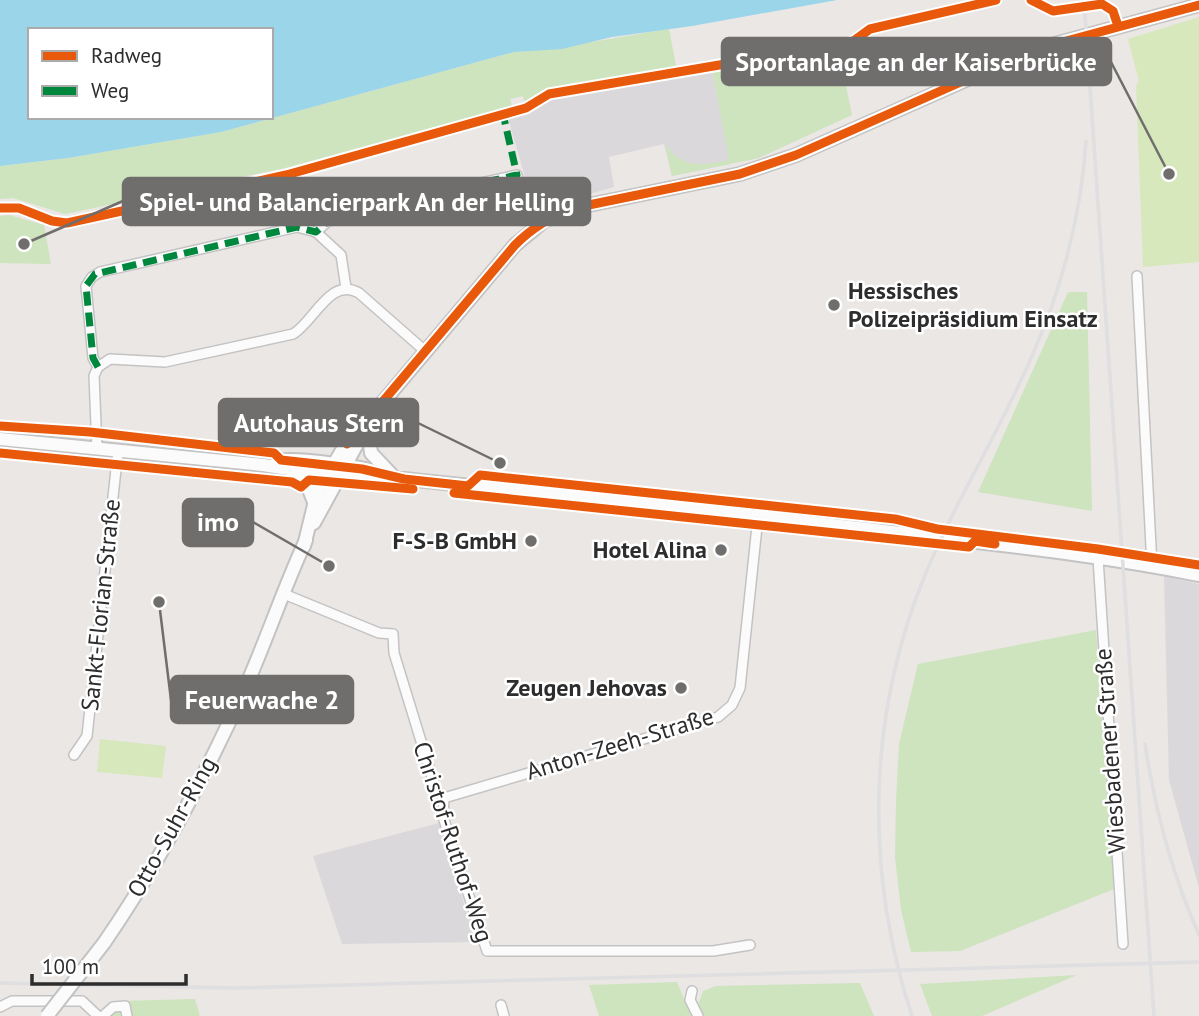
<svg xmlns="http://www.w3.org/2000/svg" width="1199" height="1016" font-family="'PT Sans',sans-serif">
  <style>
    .industrial { fill: #dbd8db }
    .green { fill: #cde4be }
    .pitch { fill: #d7e8bc }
    .water { fill: #9ad5ea; fill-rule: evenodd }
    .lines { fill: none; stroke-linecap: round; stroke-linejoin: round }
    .street-casing { stroke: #c4c3c4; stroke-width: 12 }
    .secondary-casing { stroke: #c4c3c4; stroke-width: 16 }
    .street { stroke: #fcfbfb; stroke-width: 9 }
    .secondary { stroke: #fcfbfb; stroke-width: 12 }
    .rail { stroke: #dfdee0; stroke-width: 3.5 }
    .secondary-bridge-casing { stroke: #c4c3c4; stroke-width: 16; stroke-linecap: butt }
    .secondary-bridge { stroke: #fcfbfb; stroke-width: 12 }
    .quiet { stroke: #00873e; stroke-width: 7; stroke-dasharray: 14 7; stroke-linecap: butt }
    .cycleway-casing { stroke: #fff; stroke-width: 13 }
    .cycleway { stroke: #e8590c; stroke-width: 9 }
    .poi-dot { fill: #6f6e6d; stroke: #fff; stroke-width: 2.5 }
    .labels { text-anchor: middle; stroke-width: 5; stroke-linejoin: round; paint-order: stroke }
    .poi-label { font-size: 24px; font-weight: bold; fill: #2d2d2d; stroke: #fff; text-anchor: end }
    .street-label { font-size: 24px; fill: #2d2d2d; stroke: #fff }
    .leader { fill: none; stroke: #6f6e6d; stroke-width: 2.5 }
    .callout-dot { fill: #6f6e6d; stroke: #fff; stroke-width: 2.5 }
    .callout { fill: #6f6e6d; stroke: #6f6e6d; stroke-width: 2.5 }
    .callout-label { font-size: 26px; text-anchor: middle; font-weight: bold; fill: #fff }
  </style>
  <rect width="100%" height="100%" fill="#eae7e4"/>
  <g class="industrial">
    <path d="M712,69L730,164L672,176L664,144L609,157L614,187L562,202L536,215L508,118L528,112L550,99Z"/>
    <path d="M1164,576L1199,584V888L1169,780Z"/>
    <path d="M439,823L476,942L342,944L313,856Z"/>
  </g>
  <g class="green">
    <path d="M669,29L676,66L548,90L525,106L523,96L510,99L512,106L290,167L65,214L13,198L0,199V166L68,158L221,132L514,52C566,48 617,37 669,29Z"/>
    <path d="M840,57L852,115L759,158L672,176L665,144C683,169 701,166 729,160L712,69L771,61Z"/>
    <path d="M9,215L44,225L51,264L0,263V216Z"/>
    <path d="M1068,292H1087L1092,511L978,492Z"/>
    <path d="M1096,630L1114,889L960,951L911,952L901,910L895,857L896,801L899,744L918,664Z"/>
    <path d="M1077,975L982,1016H932L920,984Z"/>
    <path d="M677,982L691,1016H599L589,985Z"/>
    <path d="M860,983L874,1016H703L698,1005L703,991L716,986Z"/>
    <path d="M195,999L200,1016H108L121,1001Z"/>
  </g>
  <g class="pitch">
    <path d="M1199,17V262L1143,267L1136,86L1139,81L1128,39Z"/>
    <path d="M100,739L166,746L162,778L97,772Z"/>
  </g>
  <path class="water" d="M0,0H837L692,26L612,37L562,49L514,52L221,132L68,158L0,166ZM30,30H271V117H30Z"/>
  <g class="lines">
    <defs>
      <g id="street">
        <path d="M316,232L341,255L346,288"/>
        <path d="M1137,276L1152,566"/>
        <path d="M98,367L93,358L86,286L92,277L100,272L297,227L316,232L329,220L356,210L517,175L527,216L534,228"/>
        <path d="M97,449L94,376L98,367L110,359L165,362L293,334C314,322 330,276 359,293L425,351"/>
        <path d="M1098,558L1123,944"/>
        <path d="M284,594L379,633L393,634L394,653L436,790L444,798L443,817L487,951H713L750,945"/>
        <path d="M74,755L87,736L118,451"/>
        <path d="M444,798L718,717L732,705L740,688L758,517"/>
        <path d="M692,991L690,1000L698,1016"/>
        <path d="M501,1005L504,1016"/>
        <path d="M0,1007L12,1001H82L98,1016"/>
        <path d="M103,1016L113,1007L125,1006L127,1016"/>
      </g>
      <g id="secondary">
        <path d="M368,427L371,453L391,474"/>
        <path d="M0,439L263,465L359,480L404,479C569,496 735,513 900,533C1000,545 1100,555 1199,575"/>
        <path d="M277,461C302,457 368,468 393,476"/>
        <path d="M292,469L307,484L314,502"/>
        <path d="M314,523L362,435"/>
        <path d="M304,546L317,493L341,452L515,245L544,221L574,208L740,174L796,155L1033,50L1199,5"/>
        <path d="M104,943C161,860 208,771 249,679C269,633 285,585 306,540"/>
      </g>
    </defs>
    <use href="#street" class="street-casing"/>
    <use href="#secondary" class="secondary-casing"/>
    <use href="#street" class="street"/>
    <use href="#secondary" class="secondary"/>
    <g class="rail">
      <path d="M1084,0L1154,1016"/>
      <path d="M1145,744C1155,810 1172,874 1199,935"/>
      <path d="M0,983L234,988L1199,962"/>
      <path d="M912,1016C865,873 867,720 923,580C954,503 999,433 1032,356C1062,288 1081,216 1086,141"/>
    </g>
    <defs>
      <path id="secondary-bridge" d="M47,1016L104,943"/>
    </defs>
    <use href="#secondary-bridge" class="secondary-bridge-casing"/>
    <use href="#secondary-bridge" class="secondary-bridge"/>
    <path class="quiet" d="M98,367L93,358L86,286L95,274L297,227L316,232L329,220L356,210L517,175L503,114"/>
    <defs>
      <g id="cycleway">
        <path d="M1031,0L1053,11L1102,4L1113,11L1118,26"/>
        <path d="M0,208H19L52,221L67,223L286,175L526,108L549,94L737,62L837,53L870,29L996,0"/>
        <path d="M0,426L90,432L274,453L281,460L362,469L404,479L468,486L480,475L895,519L937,529L1098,549L1199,565"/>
        <path d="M347,444L515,245C532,228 551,216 574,208L740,174L796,155L1033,50L1199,5"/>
        <path d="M0,453L292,482L301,487L309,480L413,489"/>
        <path d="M454,493L969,547L975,541L995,544"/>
      </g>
    </defs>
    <use href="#cycleway" class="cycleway-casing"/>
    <use href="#cycleway" class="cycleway"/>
  </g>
  <g class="poi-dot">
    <circle cx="834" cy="305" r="7"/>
    <circle cx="531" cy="541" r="7"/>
    <circle cx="721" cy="550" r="7"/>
    <circle cx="681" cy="688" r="7"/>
  </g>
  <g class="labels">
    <g class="poi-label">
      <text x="848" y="299" text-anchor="start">Hessisches<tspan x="848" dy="28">Polizeipräsidium Einsatz</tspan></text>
      <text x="517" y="549">F-S-B GmbH</text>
      <text x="707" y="558">Hotel Alina</text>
      <text x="667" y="696">Zeugen Jehovas</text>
    </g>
    <g class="street-label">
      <text transform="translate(101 605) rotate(-84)" y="8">Sankt-Florian-Straße</text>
      <text transform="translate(620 744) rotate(-17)" y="8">Anton-Zeeh-Straße</text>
      <text transform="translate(1110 751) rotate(-94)" y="8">Wiesbadener Straße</text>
      <text transform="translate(172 827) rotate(-61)" y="8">Otto-Suhr-Ring</text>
      <text transform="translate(453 842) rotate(72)" y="8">Christof-Ruthof-Weg</text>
    </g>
  </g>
  <path class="leader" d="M1169 174L1111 62M24 244L123 201M500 463L418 423M329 566L253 522M159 602L171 700"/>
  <g class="callout-dot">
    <circle cx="1169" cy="174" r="7"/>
    <circle cx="24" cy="244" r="7"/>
    <circle cx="500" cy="463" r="7"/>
    <circle cx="329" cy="566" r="7"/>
    <circle cx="159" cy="602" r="7"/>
  </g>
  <g class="callout">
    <rect x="722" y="38" width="389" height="47" rx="7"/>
    <rect x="123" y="178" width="467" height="47" rx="7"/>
    <rect x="219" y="399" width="199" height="47" rx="7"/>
    <rect x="183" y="499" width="70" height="47" rx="7"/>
    <rect x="171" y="676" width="182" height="47" rx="7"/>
  </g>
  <g class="callout-label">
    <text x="916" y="71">Sportanlage an der Kaiserbrücke</text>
    <text x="357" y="211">Spiel- und Balancierpark An der Helling</text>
    <text x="319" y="432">Autohaus Stern</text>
    <text x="218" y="531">imo</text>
    <text x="262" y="709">Feuerwache 2</text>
  </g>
  <rect x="28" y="28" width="245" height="91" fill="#ffffff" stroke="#ababab" stroke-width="2"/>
  <rect x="42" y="51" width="35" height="10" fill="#e8590c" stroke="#ababab" stroke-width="2"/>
  <text x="91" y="63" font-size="21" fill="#2d2d2d">Radweg</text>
  <rect x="42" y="86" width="35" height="10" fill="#00873e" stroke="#ababab" stroke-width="2"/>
  <text x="91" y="98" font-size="21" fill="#2d2d2d">Weg</text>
  <path d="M32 974v10h154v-10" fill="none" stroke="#2d2d2d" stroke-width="3.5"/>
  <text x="42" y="974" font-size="21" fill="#2d2d2d" stroke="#ffffff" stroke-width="5" paint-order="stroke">100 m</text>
</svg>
